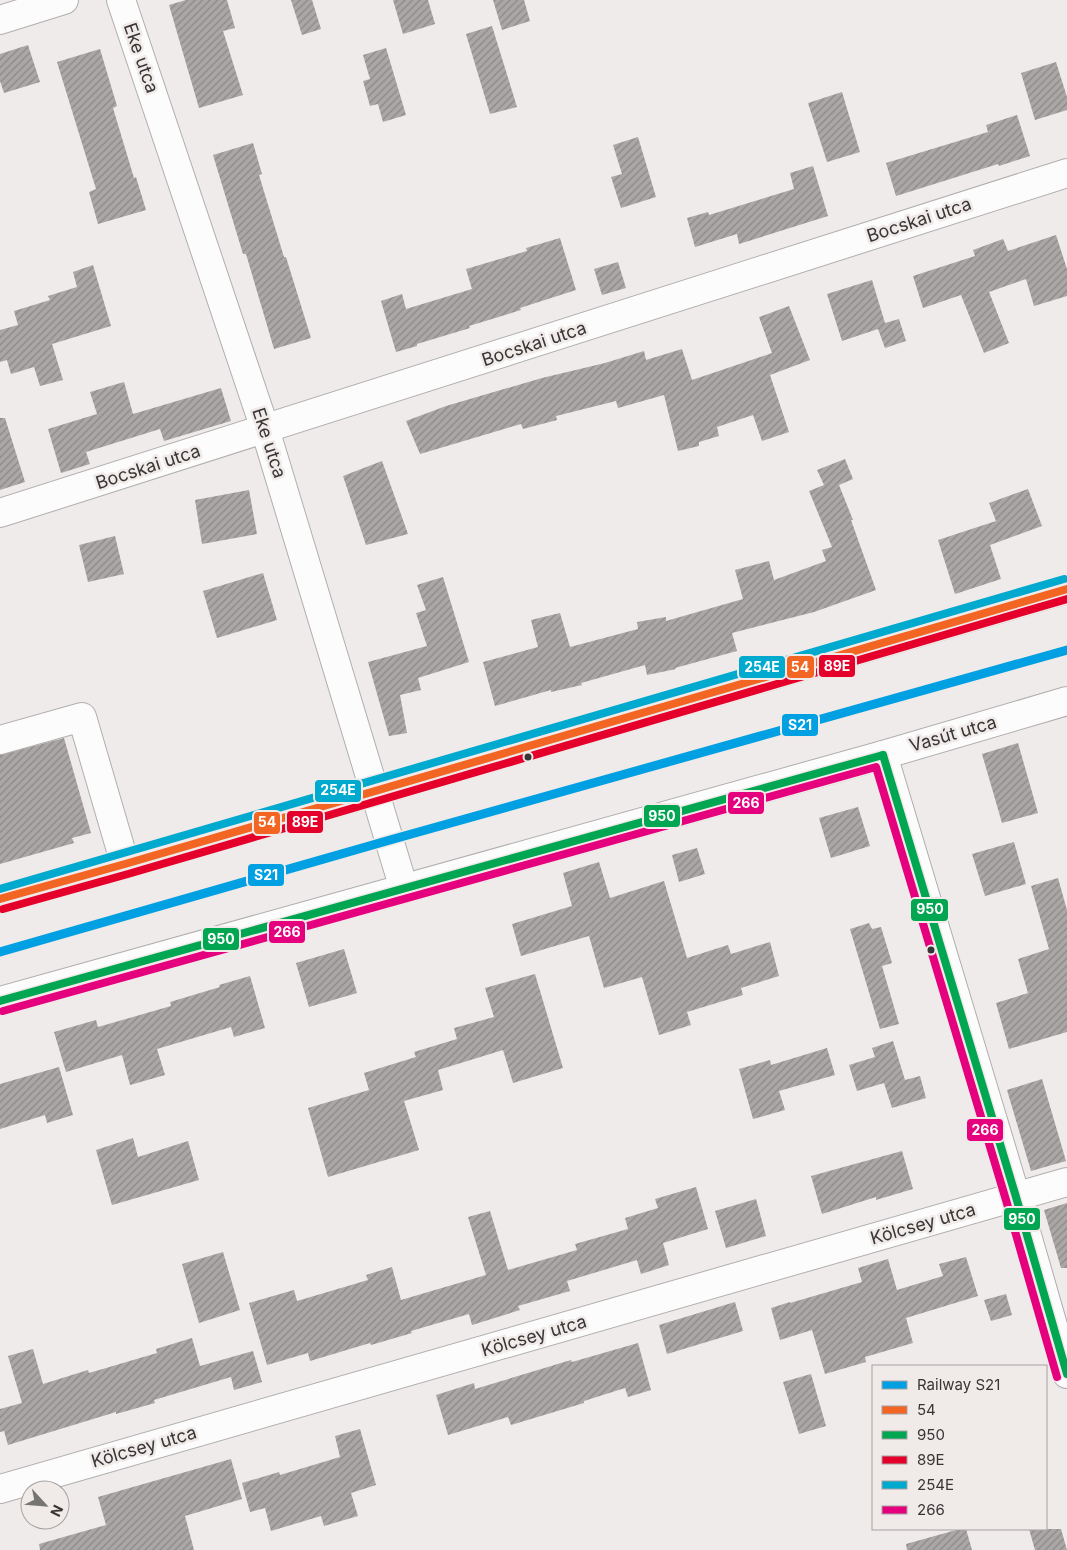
<svg xmlns="http://www.w3.org/2000/svg" width="1067" height="1550" font-family="Inter,sans-serif">
  <style>
    .building { fill: url(#building-hatch) }
    .lines { fill: none; stroke-linecap: round; stroke-linejoin: round }
    .minor-casing { stroke: #b1aeae; stroke-width: 30 }
    .major-casing { stroke: #b1aeae; stroke-width: 30 }
    .minor { stroke: #fdfcfc; stroke-width: 28 }
    .major { stroke: #fdfcfc; stroke-width: 28 }
    .bus-1-casing { stroke: #f0eae9; stroke-width: 11 }
    .bus-2-casing { stroke: #f0eae9; stroke-width: 11 }
    .bus-3-casing { stroke: #f0eae9; stroke-width: 11 }
    .bus-4-casing { stroke: #f0eae9; stroke-width: 11 }
    .bus-5-casing { stroke: #f0eae9; stroke-width: 11 }
    .bus-1 { stroke: #f26522; stroke-width: 8 }
    .bus-2 { stroke: #00a651; stroke-width: 8 }
    .bus-3 { stroke: #e4002b; stroke-width: 8 }
    .bus-4 { stroke: #00a9ce; stroke-width: 8 }
    .bus-5 { stroke: #e5007d; stroke-width: 8 }
    .rail-1-casing { stroke: #f0eae9; stroke-width: 12 }
    .rail-1 { stroke: #00a0e3; stroke-width: 9 }
    .bus-dot { fill: #373535; stroke: #f0eae9; stroke-width: 2 }
    .labels { text-anchor: middle; stroke-width: 5; stroke-linejoin: round; paint-order: stroke }
    .street-label { font-size: 18px; fill: #373535; stroke: #f0eae9 }
    .line-badge { stroke: #f0eae9; stroke-width: 2 }
    .badge-label { font-size: 14px; text-anchor: middle; font-weight: bold; fill: #fff }
  </style>
  <defs>
    <pattern id="building-hatch" width="6" height="6" patternUnits="userSpaceOnUse" patternTransform="scale(1.25)"><rect width="6" height="6" fill="#aaa7a6"/><path d="M-1 1l2-2M0 6l6-6M5 7l2-2" fill="none" stroke="#8b8988"/></pattern>
  </defs>
  <rect width="100%" height="100%" fill="#efebea"/>
  <g class="building">
    <path d="M186,0H227L235,28L223,31L243,95L199,108L169,5Z"/>
    <path d="M291,0H312L321,29L302,35Z"/>
    <path d="M393,0H428L435,24L403,34Z"/>
    <path d="M493,0H524L530,21L502,30Z"/>
    <path d="M492,26L517,107L490,114L466,34Z"/>
    <path d="M28,45L40,82L4,93L0,81V54Z"/>
    <path d="M386,48L406,115L383,122L378,104L370,106L363,81L370,79L363,55Z"/>
    <path d="M100,49L117,106L113,108L134,178L136,177L146,210L98,224L89,192L96,189L57,62Z"/>
    <path d="M1056,62L1067,97V110L1035,120L1021,73Z"/>
    <path d="M842,92L860,152L827,162L808,103Z"/>
    <path d="M1017,115L1030,156L999,166L998,164L896,196L886,163L988,132L986,125Z"/>
    <path d="M638,137L656,197L621,208L611,177L622,174L613,145Z"/>
    <path d="M253,143L262,174L259,175L284,257H286L311,338L274,349L246,254H243L213,155Z"/>
    <path d="M813,166L828,216L739,244L737,234L695,247L687,218L708,212L709,215L794,189L790,173Z"/>
    <path d="M1056,235L1067,269V296L1034,306L1026,279L989,292L1009,343L984,353L961,295L923,308L913,276L975,256L973,250L1003,239L1008,251Z"/>
    <path d="M560,238L576,290L520,308L521,310L469,326L470,328L417,344V346L396,352L381,301L402,294L406,309L472,289L466,269L527,251L526,248Z"/>
    <path d="M618,262L626,288L602,295L594,269Z"/>
    <path d="M93,265L111,326L52,344L63,380L40,386L34,367L11,374L7,360L0,362V330L18,325L14,311L50,300L48,296L77,287L73,272Z"/>
    <path d="M872,280L885,323L899,319L906,341L885,348L878,329L842,341L827,294Z"/>
    <path d="M789,306L810,360L770,375L789,432L762,441L753,415L717,427L719,436L699,442V446L678,451L664,395L618,408L616,401L556,416L557,420L523,429L521,424L420,454L406,421L446,406L542,378L605,363L644,351L646,360L682,349L692,380L772,353L759,317Z"/>
    <path d="M124,382L133,414L221,388L231,421L164,441L160,429L86,452L90,464L61,473L48,429L97,414L90,392Z"/>
    <path d="M0,418H5L25,482L0,490Z"/>
    <path d="M845,459L853,479L839,485L853,520H851L876,590L814,612L732,633L737,651L675,668L676,669L647,675L645,665L581,683L582,685L551,692V690L495,706L483,662L538,647L531,620L560,613L570,647L638,629L637,622L666,617V621L743,599L735,570L769,561L774,580L826,561L822,550L832,547L809,491L824,485L817,470Z"/>
    <path d="M382,461L408,534L366,545L343,476Z"/>
    <path d="M1028,489L1042,526L990,545L1001,579L955,594L938,540L996,521L989,503Z"/>
    <path d="M249,490L257,534L202,544L195,500Z"/>
    <path d="M115,536L124,574L88,582L79,545Z"/>
    <path d="M263,573L277,620L217,638L203,591Z"/>
    <path d="M443,577L469,662L418,678L421,690L400,695L407,733L389,736L368,662L427,646L416,613L426,610L417,585Z"/>
    <path d="M64,738L91,833L72,838L74,843L0,864V755Z"/>
    <path d="M1018,743L1038,813L1002,823L982,754Z"/>
    <path d="M858,807L870,846L831,858L819,818Z"/>
    <path d="M1014,842L1026,884L985,896L972,854Z"/>
    <path d="M697,848L705,874L679,882L672,855Z"/>
    <path d="M599,862L610,898L664,881L687,958L728,945L731,954L770,942L779,976L741,988L743,995L687,1012L691,1025L659,1035L642,977L604,988L589,936L521,956L512,924L572,906L563,873Z"/>
    <path d="M1058,878L1067,910V1032L1009,1049L996,1003L1028,993L1018,959L1049,949L1031,886Z"/>
    <path d="M869,923L872,929L881,927L892,963L882,966L899,1024L880,1029L850,929Z"/>
    <path d="M344,949L357,993L309,1007L296,963Z"/>
    <path d="M535,974L563,1068L513,1083L503,1050L438,1070L443,1090L404,1101L419,1150L328,1177L308,1108L369,1090L364,1073L416,1057L414,1052L457,1039L454,1028L494,1017L485,988Z"/>
    <path d="M250,976L265,1028L234,1037L231,1027L157,1049L165,1075L130,1085L122,1055L66,1072L54,1032L96,1020L98,1027L171,1006L170,1002L220,987L219,985Z"/>
    <path d="M893,1041L905,1080L920,1076L926,1098L892,1108L884,1083L857,1091L849,1065L875,1057L872,1048Z"/>
    <path d="M827,1048L835,1075L779,1091L785,1110L753,1119L739,1069L770,1060L771,1065Z"/>
    <path d="M59,1067L73,1115L47,1123L45,1115L0,1129V1084Z"/>
    <path d="M1042,1079L1066,1161L1031,1171L1007,1090Z"/>
    <path d="M133,1138L138,1157L188,1141L199,1180L112,1205L96,1150Z"/>
    <path d="M902,1151L913,1189L876,1200V1197L822,1214L811,1176Z"/>
    <path d="M696,1187L708,1229L663,1243L669,1265L641,1274L637,1260L567,1281L570,1291L518,1306L520,1310L472,1325L469,1314L411,1331L412,1333L371,1345L370,1343L310,1361L308,1353L267,1365L249,1303L294,1290L297,1301L368,1280L366,1275L392,1267L401,1300L486,1275L468,1217L490,1211L508,1270L577,1250L575,1244L628,1229L625,1218L658,1208L655,1199Z"/>
    <path d="M756,1199L766,1236L726,1248L715,1211Z"/>
    <path d="M1067,1203V1268H1061L1044,1210Z"/>
    <path d="M223,1252L240,1310L199,1323L182,1264Z"/>
    <path d="M966,1257L978,1296L906,1318L913,1343L865,1357L866,1362L825,1374L812,1330L780,1340L771,1308L790,1302V1303L862,1282L858,1268L888,1259L897,1290L943,1276L939,1264Z"/>
    <path d="M1006,1294L1012,1315L991,1321L984,1300Z"/>
    <path d="M735,1302L743,1331L667,1354L659,1325Z"/>
    <path d="M192,1338L200,1366L253,1351L262,1382L234,1390L231,1377L154,1400L155,1403L116,1414V1412L8,1445L4,1431L0,1432V1409L22,1403L8,1356L33,1349L43,1384L88,1370L89,1373L157,1353L156,1349Z"/>
    <path d="M638,1343L651,1390L628,1397L625,1388L584,1401V1403L511,1425L508,1417L448,1435L436,1395L474,1383L475,1389L571,1360L572,1362Z"/>
    <path d="M811,1374L826,1426L799,1434L783,1382Z"/>
    <path d="M360,1429L376,1485L351,1493L358,1516L324,1526L321,1516L271,1531L265,1508L250,1512L242,1483L279,1472L280,1475L340,1457L335,1436Z"/>
    <path d="M231,1459L242,1499L185,1516L194,1550H40L39,1544L106,1525L98,1497Z"/>
    <path d="M960,1529H966L972,1550H907L906,1544Z"/>
    <path d="M1029,1529H1061L1067,1550H1035Z"/>
  </g>
  <g class="lines">
    <defs>
      <g id="minor">
        <path d="M121,0L265,429L404,889"/>
        <path d="M0,20L64,0"/>
        <path d="M0,513L1067,173"/>
        <path d="M0,740L82,717L125,864"/>
        <path d="M883,755L1016,1197L1067,1374"/>
        <path d="M0,1001L883,755L1067,701"/>
        <path d="M0,1489L1067,1182"/>
      </g>
      <path id="major" d="M0,899L125,864L1067,589"/>
    </defs>
    <use href="#minor" class="minor-casing"/>
    <use href="#major" class="major-casing"/>
    <use href="#minor" class="minor"/>
    <use href="#major" class="major"/>
    <defs>
      <path id="bus-1" d="M0,899L125,864L1067,589"/>
      <g id="bus-2">
        <path d="M883,755L1016,1197L1067,1374"/>
        <path d="M0,1001L883,755"/>
      </g>
      <path id="bus-3" d="M3,909L128,874L1067,599"/>
      <path id="bus-4" d="M0,889L1064,579"/>
      <path id="bus-5" d="M3,1011L876,767L1006,1200L1057,1377"/>
    </defs>
    <use href="#bus-1" class="bus-1-casing"/>
    <use href="#bus-2" class="bus-2-casing"/>
    <use href="#bus-3" class="bus-3-casing"/>
    <use href="#bus-4" class="bus-4-casing"/>
    <use href="#bus-5" class="bus-5-casing"/>
    <use href="#bus-1" class="bus-1"/>
    <use href="#bus-2" class="bus-2"/>
    <use href="#bus-3" class="bus-3"/>
    <use href="#bus-4" class="bus-4"/>
    <use href="#bus-5" class="bus-5"/>
    <defs>
      <path id="rail-1" d="M0,952L390,840L1067,650"/>
    </defs>
    <use href="#rail-1" class="rail-1-casing"/>
    <use href="#rail-1" class="rail-1"/>
  </g>
  <g class="bus-dot">
    <circle cx="528" cy="757" r="4.5"/>
    <circle cx="931" cy="950" r="4.5"/>
  </g>
  <g class="labels">
    <g class="street-label">
      <text transform="translate(141 58) rotate(71)" y="6">Eke utca</text>
      <text transform="translate(919 220) rotate(-18)" y="6">Bocskai utca</text>
      <text transform="translate(534 344) rotate(-18)" y="6">Bocskai utca</text>
      <text transform="translate(269 443) rotate(72)" y="6">Eke utca</text>
      <text transform="translate(148 467) rotate(-18)" y="6">Bocskai utca</text>
      <text transform="translate(953 734) rotate(-16)" y="6">Vasút utca</text>
      <text transform="translate(923 1224) rotate(-16)" y="6">Kölcsey utca</text>
      <text transform="translate(534 1336) rotate(-16)" y="6">Kölcsey utca</text>
      <text transform="translate(144 1447) rotate(-16)" y="6">Kölcsey utca</text>
    </g>
  </g>
  <g class="line-badge">
    <rect x="818" y="654" width="38" height="24" rx="5" fill="#e4002b"/>
    <rect x="786" y="655" width="29" height="24" rx="5" fill="#f26522"/>
    <rect x="738" y="655" width="48" height="24" rx="5" fill="#00a9ce"/>
    <rect x="781" y="713" width="38" height="24" rx="5" fill="#00a0e3"/>
    <rect x="314" y="779" width="48" height="24" rx="5" fill="#00a9ce"/>
    <rect x="727" y="791" width="38" height="24" rx="5" fill="#e5007d"/>
    <rect x="643" y="804" width="38" height="24" rx="5" fill="#00a651"/>
    <rect x="286" y="810" width="38" height="24" rx="5" fill="#e4002b"/>
    <rect x="253" y="811" width="28" height="24" rx="5" fill="#f26522"/>
    <rect x="247" y="863" width="38" height="24" rx="5" fill="#00a0e3"/>
    <rect x="910" y="898" width="39" height="24" rx="5" fill="#00a651"/>
    <rect x="268" y="920" width="38" height="24" rx="5" fill="#e5007d"/>
    <rect x="202" y="927" width="38" height="24" rx="5" fill="#00a651"/>
    <rect x="966" y="1118" width="38" height="24" rx="5" fill="#e5007d"/>
    <rect x="1003" y="1207" width="38" height="24" rx="5" fill="#00a651"/>
  </g>
  <g class="badge-label">
    <text x="837" y="671">89E</text>
    <text x="800" y="672">54</text>
    <text x="762" y="672">254E</text>
    <text x="800" y="730">S21</text>
    <text x="338" y="795">254E</text>
    <text x="746" y="808">266</text>
    <text x="662" y="821">950</text>
    <text x="305" y="827">89E</text>
    <text x="267" y="827">54</text>
    <text x="266" y="880">S21</text>
    <text x="930" y="914">950</text>
    <text x="287" y="937">266</text>
    <text x="221" y="944">950</text>
    <text x="985" y="1135">266</text>
    <text x="1022" y="1224">950</text>
  </g>
  <rect x="872" y="1365" width="175" height="165" fill="#f0eae9" stroke="#a6a2a1"/>
  <rect x="882" y="1381" width="25" height="8" fill="#00a0e3" stroke="#a6a2a1"/>
  <text x="917" y="1390" font-size="15" fill="#373535">Railway S21</text>
  <rect x="882" y="1406" width="25" height="8" fill="#f26522" stroke="#a6a2a1"/>
  <text x="917" y="1415" font-size="15" fill="#373535">54</text>
  <rect x="882" y="1431" width="25" height="8" fill="#00a651" stroke="#a6a2a1"/>
  <text x="917" y="1440" font-size="15" fill="#373535">950</text>
  <rect x="882" y="1456" width="25" height="8" fill="#e4002b" stroke="#a6a2a1"/>
  <text x="917" y="1465" font-size="15" fill="#373535">89E</text>
  <rect x="882" y="1481" width="25" height="8" fill="#00a9ce" stroke="#a6a2a1"/>
  <text x="917" y="1490" font-size="15" fill="#373535">254E</text>
  <rect x="882" y="1506" width="25" height="8" fill="#e5007d" stroke="#a6a2a1"/>
  <text x="917" y="1515" font-size="15" fill="#373535">266</text>
  <g transform="translate(45 1505) rotate(116)"><circle r="24" fill="#f0eae9" stroke="#a6a2a1"/>
  <path d="M0-4L9 19L0 12L-9 19Z" fill="#777574"/>
  <text y="-8" font-size="14" font-weight="bold" text-anchor="middle" fill="#373535">N</text>
  </g>
</svg>
